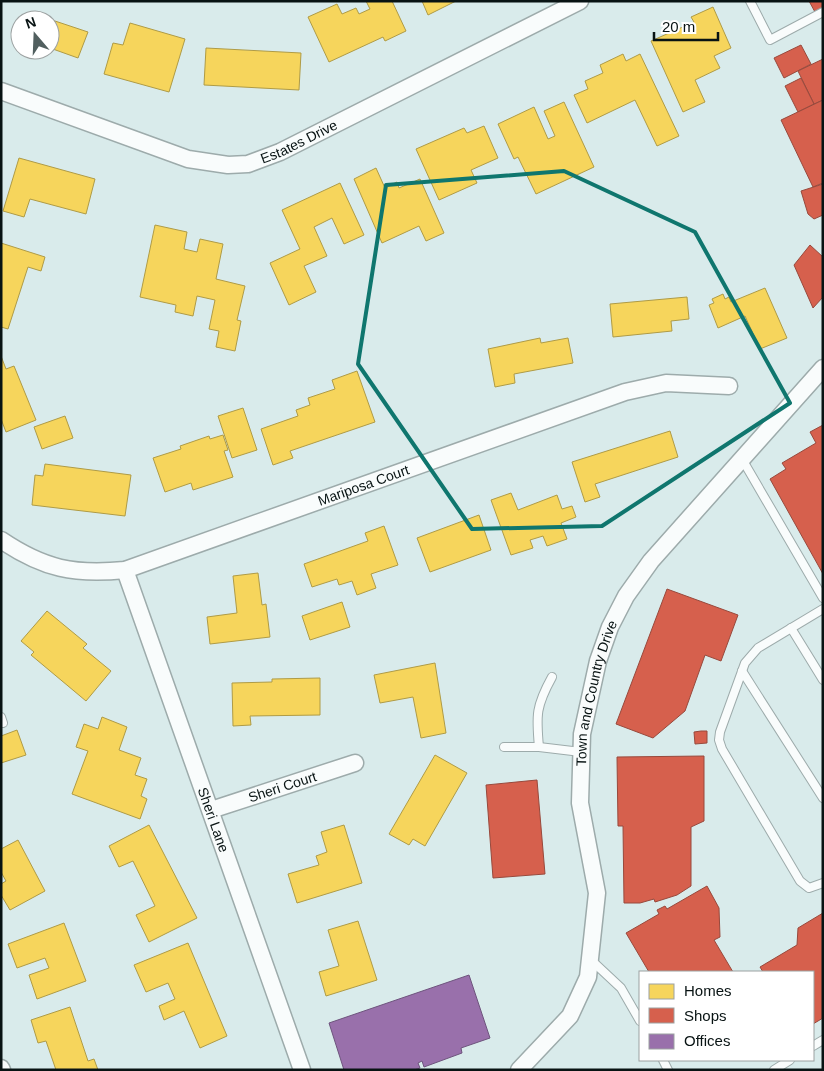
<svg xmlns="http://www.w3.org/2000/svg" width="824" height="1071" font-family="Helvetica,sans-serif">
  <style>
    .homes { fill: #f6d55c; stroke: #af9b46 }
    .shops { fill: #d6604d; stroke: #98493c }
    .offices { fill: #9970ab; stroke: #6e547d }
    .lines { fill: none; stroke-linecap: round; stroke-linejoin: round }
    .lane-casing { stroke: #9dabab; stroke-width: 10 }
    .street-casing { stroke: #9dabab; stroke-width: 19 }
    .lane { stroke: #f9fcfc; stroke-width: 8 }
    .street { stroke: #f9fcfc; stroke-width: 16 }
    .marked { fill: none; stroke: #0f766e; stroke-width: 4; stroke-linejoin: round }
    .labels { text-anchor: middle; stroke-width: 5; stroke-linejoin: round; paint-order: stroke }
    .street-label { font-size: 14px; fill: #081313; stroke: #fff }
  </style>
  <rect width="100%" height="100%" fill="#d9ebeb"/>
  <g class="homes">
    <path d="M366,1H392L406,31L385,41L383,37L329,62L308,17L337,4L342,14L356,8L359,14L370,9Z"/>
    <path d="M422,1H456L428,15Z"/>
    <path d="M713,7L731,48L714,56L720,68L695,80L705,102L683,112L651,41L694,22L691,17Z"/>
    <path d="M37,15L88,32L78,58L50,48V20H36Z"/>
    <path d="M130,23L185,39L169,92L104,74L113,43L123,45Z"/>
    <path d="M206,48L301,53L299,90L204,85Z"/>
    <path d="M623,54L626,61L640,54L679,136L657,146L635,100L587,123L574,95L588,89L585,81L603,73L600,65Z"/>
    <path d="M564,102L594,167L536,194L518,157L514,159L498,124L534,107L548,139L555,136L544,111Z"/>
    <path d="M484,126L498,158L471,170L477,183L439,200L416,149L464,128L467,133Z"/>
    <path d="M19,158L95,179L86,214L30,199L24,217L3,211Z"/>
    <path d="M376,168L385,188L397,182L399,188L420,179L444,233L426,241L419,226L382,243L354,179Z"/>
    <path d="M340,183L364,235L344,244L332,218L314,227L327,256L304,266L316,292L289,305L270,263L300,249L282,210Z"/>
    <path d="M155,225L187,232L184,249L197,252L200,239L223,244L216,279L245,286L237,320L241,321L235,351L216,347L219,331L209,329L215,300L197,296L193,316L175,312L176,305L140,297Z"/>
    <path d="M1,243L45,257L41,271L28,267L8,329L1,327Z"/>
    <path d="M765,288L787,338L760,349L745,316L718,328L709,305L714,303L712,299L723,294L725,299L729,297L731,302Z"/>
    <path d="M687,297L689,319L671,321L672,331L613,337L610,304Z"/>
    <path d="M540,338L541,343L568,338L573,363L514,374L515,383L495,387L488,349Z"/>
    <path d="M1,356L6,369L14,366L36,420L6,432L1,419Z"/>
    <path d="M357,371L375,422L290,451L293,458L273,465L261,429L298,416L296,410L310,405L308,398L335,389L332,380Z"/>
    <path d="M243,408L257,450L232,458L218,416Z"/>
    <path d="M65,416L73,438L42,449L34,427Z"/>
    <path d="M670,431L678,457L595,484L600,497L585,502L572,462Z"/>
    <path d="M223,435L228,450L224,451L233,477L193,490L191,483L165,492L153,458L181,449L180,446L209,436L210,439Z"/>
    <path d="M45,464L131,475L125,516L32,505L35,475L43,476Z"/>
    <path d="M511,493L518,510L557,495L562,509L572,506L576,517L561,523L567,539L547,546L543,536L530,540L533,548L511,555L491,500Z"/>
    <path d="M479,515L491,550L430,572L417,538Z"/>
    <path d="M384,526L398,565L371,574L376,588L357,595L352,581L339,585L337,579L312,587L304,564L368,541L365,533Z"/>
    <path d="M258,573L262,605L266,604L270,637L210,644L207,617L237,613L233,576Z"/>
    <path d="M342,602L350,627L310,640L302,616Z"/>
    <path d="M47,611L87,644L83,648L111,671L86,701L31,655L34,652L21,641Z"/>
    <path d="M435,663L446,733L421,738L413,697L380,703L374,675Z"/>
    <path d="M320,678V715L250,716L251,725L233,726L232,683L272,682V679Z"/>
    <path d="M102,717L127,727L119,750L141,758L135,775L147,779L141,796L147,799L140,819L72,794L88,751L76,747L84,724L98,729Z"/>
    <path d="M17,730L26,755L1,763V736Z"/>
    <path d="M435,755L467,773L425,846L413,839L409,845L389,834Z"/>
    <path d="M149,825L197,918L149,942L136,915L155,906L133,861L119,867L109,846Z"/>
    <path d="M344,825L362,883L297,903L288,874L319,865L316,856L327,852L321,832Z"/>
    <path d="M18,840L45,891L10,910L1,895V884L6,881L1,872V849Z"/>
    <path d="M358,921L377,980L326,996L319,972L339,966L328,930Z"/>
    <path d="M64,923L86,981L37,999L29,975L49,968L45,958L17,968L8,944Z"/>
    <path d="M188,943L227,1036L200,1048L184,1011L164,1020L159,1006L175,999L168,983L146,992L134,965Z"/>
    <path d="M70,1007L88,1061L94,1059L98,1070H56L46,1041L38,1043L31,1020Z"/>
  </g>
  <g class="shops">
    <path d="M809,1H823V8L815,12Z"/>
    <path d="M801,45L811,64L784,78L774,58Z"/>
    <path d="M823,59V100L814,104L798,71Z"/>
    <path d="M801,78L814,104L798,112L785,86Z"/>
    <path d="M823,100V183L813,187L781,120Z"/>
    <path d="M823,184V215L814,219L808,214L801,191Z"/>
    <path d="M810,245L823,257V297L813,308L794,265Z"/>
    <path d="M823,425V574L770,479L786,469L782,463L816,443L810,432Z"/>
    <path d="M667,589L738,615L721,661L705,655L685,711L653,738L616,724Z"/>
    <path d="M701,731H707V743L695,744L694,732Z"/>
    <path d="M704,756V821L691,827V886L677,895L655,902L654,899L640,903H624L623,826H618L617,757Z"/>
    <path d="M537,780L545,874L493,878L486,785Z"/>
    <path d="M707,886L719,908L720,937L714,940L733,972H649L626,933L659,914L657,910L665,906L667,909Z"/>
    <path d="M823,913V1018L813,1024V972H763L760,967L797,945L798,928Z"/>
  </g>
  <path class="offices" d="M469,975L490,1038L461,1048L462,1053L424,1067L422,1061L418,1063L420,1068L414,1070H344L329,1023Z"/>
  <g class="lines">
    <defs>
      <g id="lane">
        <path d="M750,1L770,40L823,12"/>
        <path d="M742,459L823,598"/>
        <path d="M823,609L758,648L745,663L720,732L719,740L722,749L800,881L809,888L823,883"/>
        <path d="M791,628L823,680"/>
        <path d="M742,671L823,798"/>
        <path d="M1,717L3,723"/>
        <path d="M504,747H539L581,752"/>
        <path d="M539,747C536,715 536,706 552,677"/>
        <path d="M590,959L621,988L640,1021"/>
        <path d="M813,1046L823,1040"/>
        <path d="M663,1060L668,1070"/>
        <path d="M774,1070L790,1060"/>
      </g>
      <g id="street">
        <path id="s1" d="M1,91L188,159L228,165L248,164L280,152L580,1"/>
        <path id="s2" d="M1,540C44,569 74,575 125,570L625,392L666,383L729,386"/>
        <path id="s3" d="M125,570L302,1070"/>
        <path id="s4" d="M211,810L355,763"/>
        <path d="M1,1068L2,1070"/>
        <path id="s5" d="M519,1070L570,1016L588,977L597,893L580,803L582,734L598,661L610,627L626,596L651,561L823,368"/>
      </g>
    </defs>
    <use href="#lane" class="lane-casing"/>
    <use href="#street" class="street-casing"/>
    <use href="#lane" class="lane"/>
    <use href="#street" class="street"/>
  </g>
  <path class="marked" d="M564,171L695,232L790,403L602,526L472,529L358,364L386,185Z"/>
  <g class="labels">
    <g class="street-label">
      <text dy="5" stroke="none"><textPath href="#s1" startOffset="315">Estates Drive</textPath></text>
      <text dy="5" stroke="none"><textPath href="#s2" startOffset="384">Mariposa Court</textPath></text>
      <text dy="5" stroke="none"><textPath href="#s5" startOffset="405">Town and Country Drive</textPath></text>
      <text dy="5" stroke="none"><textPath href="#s4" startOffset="75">Sheri Court</textPath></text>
      <text dy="5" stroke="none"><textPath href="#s3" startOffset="265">Sheri Lane</textPath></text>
    </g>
  </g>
  <rect width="824" height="1071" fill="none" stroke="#081313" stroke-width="5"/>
  <rect x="639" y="971" width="175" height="90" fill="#ffffff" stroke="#9ca1a1"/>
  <rect x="649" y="984" width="25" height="15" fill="#f6d55c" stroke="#9ca1a1"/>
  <text x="684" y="996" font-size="15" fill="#081313">Homes</text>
  <rect x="649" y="1008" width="25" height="15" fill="#d6604d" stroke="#9ca1a1"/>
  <text x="684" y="1021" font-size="15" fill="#081313">Shops</text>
  <rect x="649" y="1034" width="25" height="15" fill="#9970ab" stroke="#9ca1a1"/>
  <text x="684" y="1046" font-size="15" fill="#081313">Offices</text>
  <g transform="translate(35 35) rotate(341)"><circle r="24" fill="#ffffff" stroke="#9ca1a1"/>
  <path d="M0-4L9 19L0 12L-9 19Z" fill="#515f5f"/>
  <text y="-8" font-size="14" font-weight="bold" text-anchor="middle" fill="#081313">N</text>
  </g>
  <path d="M654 32v8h64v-8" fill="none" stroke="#081313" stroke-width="2.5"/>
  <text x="662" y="32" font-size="15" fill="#081313" stroke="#ffffff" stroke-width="4" paint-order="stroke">20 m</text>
</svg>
